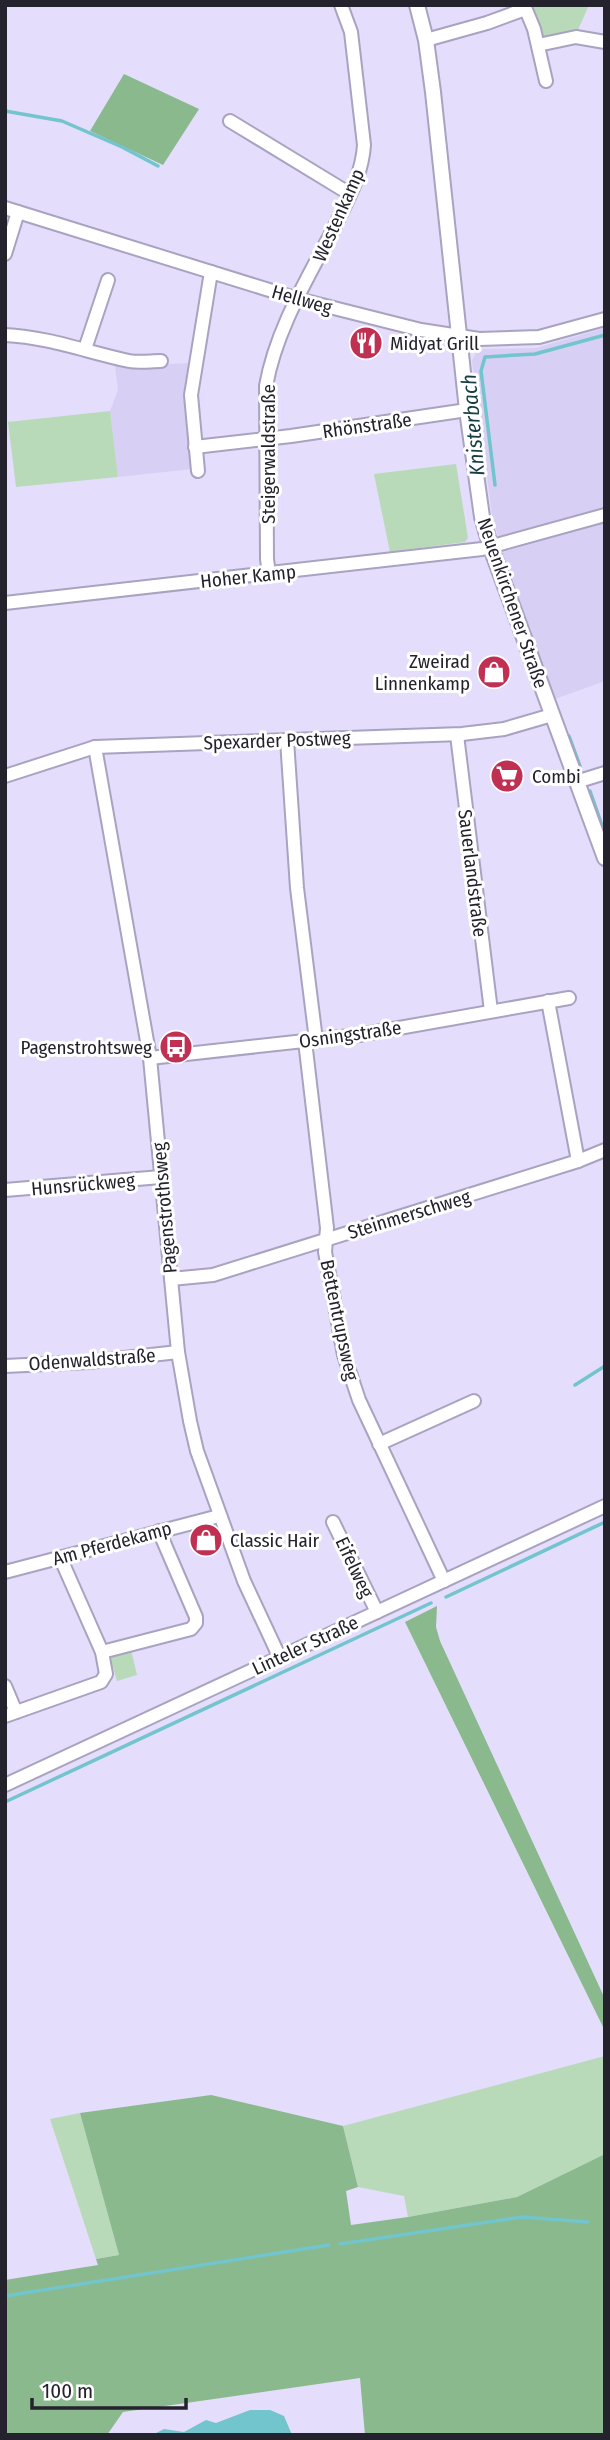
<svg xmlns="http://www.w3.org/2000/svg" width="610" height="2440" font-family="'Fira Sans Condensed',sans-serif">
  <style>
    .built { fill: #d8cff5 }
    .green { fill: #b8dab9 }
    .forest { fill: #8ab98d }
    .water { fill: #72c4cd }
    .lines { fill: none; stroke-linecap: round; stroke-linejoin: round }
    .stream { stroke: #72c4cd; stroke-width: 3.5 }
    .minor-casing { stroke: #a9a2c0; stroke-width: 16 }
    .major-casing { stroke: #a9a2c0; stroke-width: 18 }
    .minor { stroke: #fff; stroke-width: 12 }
    .major { stroke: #fff; stroke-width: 14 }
    .labels { text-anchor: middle; stroke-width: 6; stroke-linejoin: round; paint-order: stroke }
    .street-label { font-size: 19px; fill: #24222d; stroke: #fff }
    .poi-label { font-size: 19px; fill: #24222d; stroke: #fff; text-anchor: start }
    .water-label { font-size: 21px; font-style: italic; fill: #173e42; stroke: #fff }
  </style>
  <rect width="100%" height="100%" fill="#e4ddfc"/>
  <g class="built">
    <path d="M605,328V681L555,699L506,565L492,515L472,361L476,353L483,349L536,348Z"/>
    <path d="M193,363L188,395L184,396L192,469L118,477L110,411L118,390L115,366Z"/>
  </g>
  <g class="green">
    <path d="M530,5H589L577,32L546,38L541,35Z"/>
    <path d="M110,411L118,477L16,487L8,422Z"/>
    <path d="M456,464L468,538L465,542L390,552L374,474Z"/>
    <path d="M131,1650L137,1675L117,1681L111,1660L112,1655Z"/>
    <path d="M605,2056V2154L517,2197L408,2217L404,2196L358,2187L343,2126Z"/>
    <path d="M80,2113L119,2255L96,2259L50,2119Z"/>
  </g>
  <g class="forest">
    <path d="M124,74L199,109L163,165L90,131Z"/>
    <path d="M437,1606L436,1627L440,1641L605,1999V2031L405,1622Z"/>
    <path d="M211,2095L343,2126L358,2187L346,2191L351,2225L408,2217L517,2197L605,2154V2435H365L360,2378L123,2412L107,2435H5V2280L98,2265L96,2259L119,2255L80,2113Z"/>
  </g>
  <path class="water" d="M250,2410H270L284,2416L292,2435H152L164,2429L184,2432L206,2420L216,2423Z"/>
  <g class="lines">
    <g class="stream">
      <path d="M5,111L62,121L122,147L158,166"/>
      <path d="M495,485L481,371L485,357L535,354L605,335"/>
      <path d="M569,736L580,766"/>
      <path d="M590,791L605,834"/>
      <path d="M575,1385L605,1366"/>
      <path d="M446,1597L605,1522"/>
      <path d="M5,1802L431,1603"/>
      <path d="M340,2244L522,2217L588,2222"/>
      <path d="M5,2296L329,2245"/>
    </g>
    <defs>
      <g id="minor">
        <path d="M524,5L534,29L546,81"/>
        <path d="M426,40L487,23L525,9"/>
        <path d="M538,45L576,37L605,42"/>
        <path d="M230,121L350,194"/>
        <path d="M5,208L298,299L421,330L479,339L539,337L605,319"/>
        <path d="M5,254L18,212"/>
        <path d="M5,335C48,337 87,352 129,361C139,363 151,361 161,361"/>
        <path d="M85,349L108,280"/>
        <path d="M195,447L291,436L467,410"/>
        <path d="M198,471L191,395L211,272"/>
        <path d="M269,574L267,559L266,386C276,329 309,276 335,226C348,199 362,175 364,145L351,32L341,5"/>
        <path d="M5,603L482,549L605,515"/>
        <path d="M457,735L491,1011"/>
        <path d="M287,740L297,888L316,1040"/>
        <path d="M95,747L150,1058L178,1352L190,1421L197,1451L244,1581L279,1656"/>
        <path d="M5,776L95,747L462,734L504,729L552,715"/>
        <path d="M576,782L605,773"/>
        <path d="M548,1001L578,1161"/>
        <path d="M305,1041L327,1228L325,1252L344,1355L359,1400L444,1581"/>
        <path d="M150,1058L359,1035L569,998"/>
        <path d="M5,1190L161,1177"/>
        <path d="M171,1279L213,1275L578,1161L605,1150"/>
        <path d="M5,1366L88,1362L178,1352"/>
        <path d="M379,1444L474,1401"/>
        <path d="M333,1522L377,1612"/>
        <path d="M5,1572L219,1516"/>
        <path d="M102,1652L191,1629L196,1623V1617L159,1531"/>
        <path d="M5,1686L16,1712"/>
        <path d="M5,1716L101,1682L106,1674L102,1652L60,1557"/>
        <path d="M5,1785L605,1506"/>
      </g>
      <path id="major" d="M417,5L426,40L433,92L467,410L482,517L491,548L605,858"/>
    </defs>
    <use href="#minor" class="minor-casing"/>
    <use href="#major" class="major-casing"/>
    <use href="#minor" class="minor"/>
    <use href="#major" class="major"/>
  </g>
  <defs>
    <symbol id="restaurant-disc" viewBox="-11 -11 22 22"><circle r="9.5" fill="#c03052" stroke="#fff"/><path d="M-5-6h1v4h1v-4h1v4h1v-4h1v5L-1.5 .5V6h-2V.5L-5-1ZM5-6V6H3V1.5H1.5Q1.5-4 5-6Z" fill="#fff"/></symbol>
    <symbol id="shop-disc" viewBox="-11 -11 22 22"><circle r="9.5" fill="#c03052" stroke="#fff"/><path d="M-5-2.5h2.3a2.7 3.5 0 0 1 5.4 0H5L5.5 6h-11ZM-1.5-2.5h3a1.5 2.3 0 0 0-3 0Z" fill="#fff"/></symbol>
    <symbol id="supermarket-disc" viewBox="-11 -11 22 22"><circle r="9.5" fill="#c03052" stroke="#fff"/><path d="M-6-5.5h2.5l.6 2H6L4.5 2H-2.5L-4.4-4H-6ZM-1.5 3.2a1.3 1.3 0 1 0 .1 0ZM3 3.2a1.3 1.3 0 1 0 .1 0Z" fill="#fff"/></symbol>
    <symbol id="bus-disc" viewBox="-11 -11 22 22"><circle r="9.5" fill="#c03052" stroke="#fff"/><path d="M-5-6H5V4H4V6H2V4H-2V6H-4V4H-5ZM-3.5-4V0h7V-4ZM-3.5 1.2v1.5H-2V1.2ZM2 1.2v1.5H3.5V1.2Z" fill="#fff"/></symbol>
  </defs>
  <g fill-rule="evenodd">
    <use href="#restaurant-disc" x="347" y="324" width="38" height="38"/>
    <use href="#shop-disc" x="475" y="653" width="38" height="38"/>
    <use href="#supermarket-disc" x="488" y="757" width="38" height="38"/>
    <use href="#bus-disc" x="157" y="1028" width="38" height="38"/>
    <use href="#shop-disc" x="187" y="1521" width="38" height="38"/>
  </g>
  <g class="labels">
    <g class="street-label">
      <text transform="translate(338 215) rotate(-66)" y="7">Westenkamp</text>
      <text transform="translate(302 299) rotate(16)" y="7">Hellweg</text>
      <text transform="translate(367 425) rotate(-8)" y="7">Rhönstraße</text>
      <text transform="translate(268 454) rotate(-90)" y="7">Steigerwaldstraße</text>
      <text transform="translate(248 576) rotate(-6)" y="7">Hoher Kamp</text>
      <text transform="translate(513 603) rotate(71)" y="7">Neuenkirchener Straße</text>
      <text transform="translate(277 740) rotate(-2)" y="7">Spexarder Postweg</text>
      <text transform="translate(473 873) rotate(83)" y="7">Sauerlandstraße</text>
      <text transform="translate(350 1034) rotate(-8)" y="7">Osningstraße</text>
      <text transform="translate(83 1184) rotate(-5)" y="7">Hunsrückweg</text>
      <text transform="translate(164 1208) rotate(-95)" y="7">Pagenstrothsweg</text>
      <text transform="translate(409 1214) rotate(-17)" y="7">Steinmerschweg</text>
      <text transform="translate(340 1320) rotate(78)" y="7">Bettentrupsweg</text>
      <text transform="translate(92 1359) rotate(-4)" y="7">Odenwaldstraße</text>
      <text transform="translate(112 1543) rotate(-15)" y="7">Am Pferdekamp</text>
      <text transform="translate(355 1567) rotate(65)" y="7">Eifelweg</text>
      <text transform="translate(305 1645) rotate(-25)" y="7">Linteler Straße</text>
    </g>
    <g class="poi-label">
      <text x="390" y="350">Midyat Grill</text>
      <text x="470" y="668" text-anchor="end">Zweirad<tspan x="470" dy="22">Linnenkamp</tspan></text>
      <text x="532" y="783">Combi</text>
      <text x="152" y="1054" text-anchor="end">Pagenstrohtsweg</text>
      <text x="230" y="1547">Classic Hair</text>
    </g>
    <g class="water-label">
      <text transform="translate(473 425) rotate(-95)" y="7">Knisterbach</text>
    </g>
  </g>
  <rect width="610" height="2440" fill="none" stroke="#24222d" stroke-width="14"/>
  <path d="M32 2398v10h154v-10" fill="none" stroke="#24222d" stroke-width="3.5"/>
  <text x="42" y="2398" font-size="21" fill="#24222d" stroke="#ffffff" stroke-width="5" paint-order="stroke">100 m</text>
</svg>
